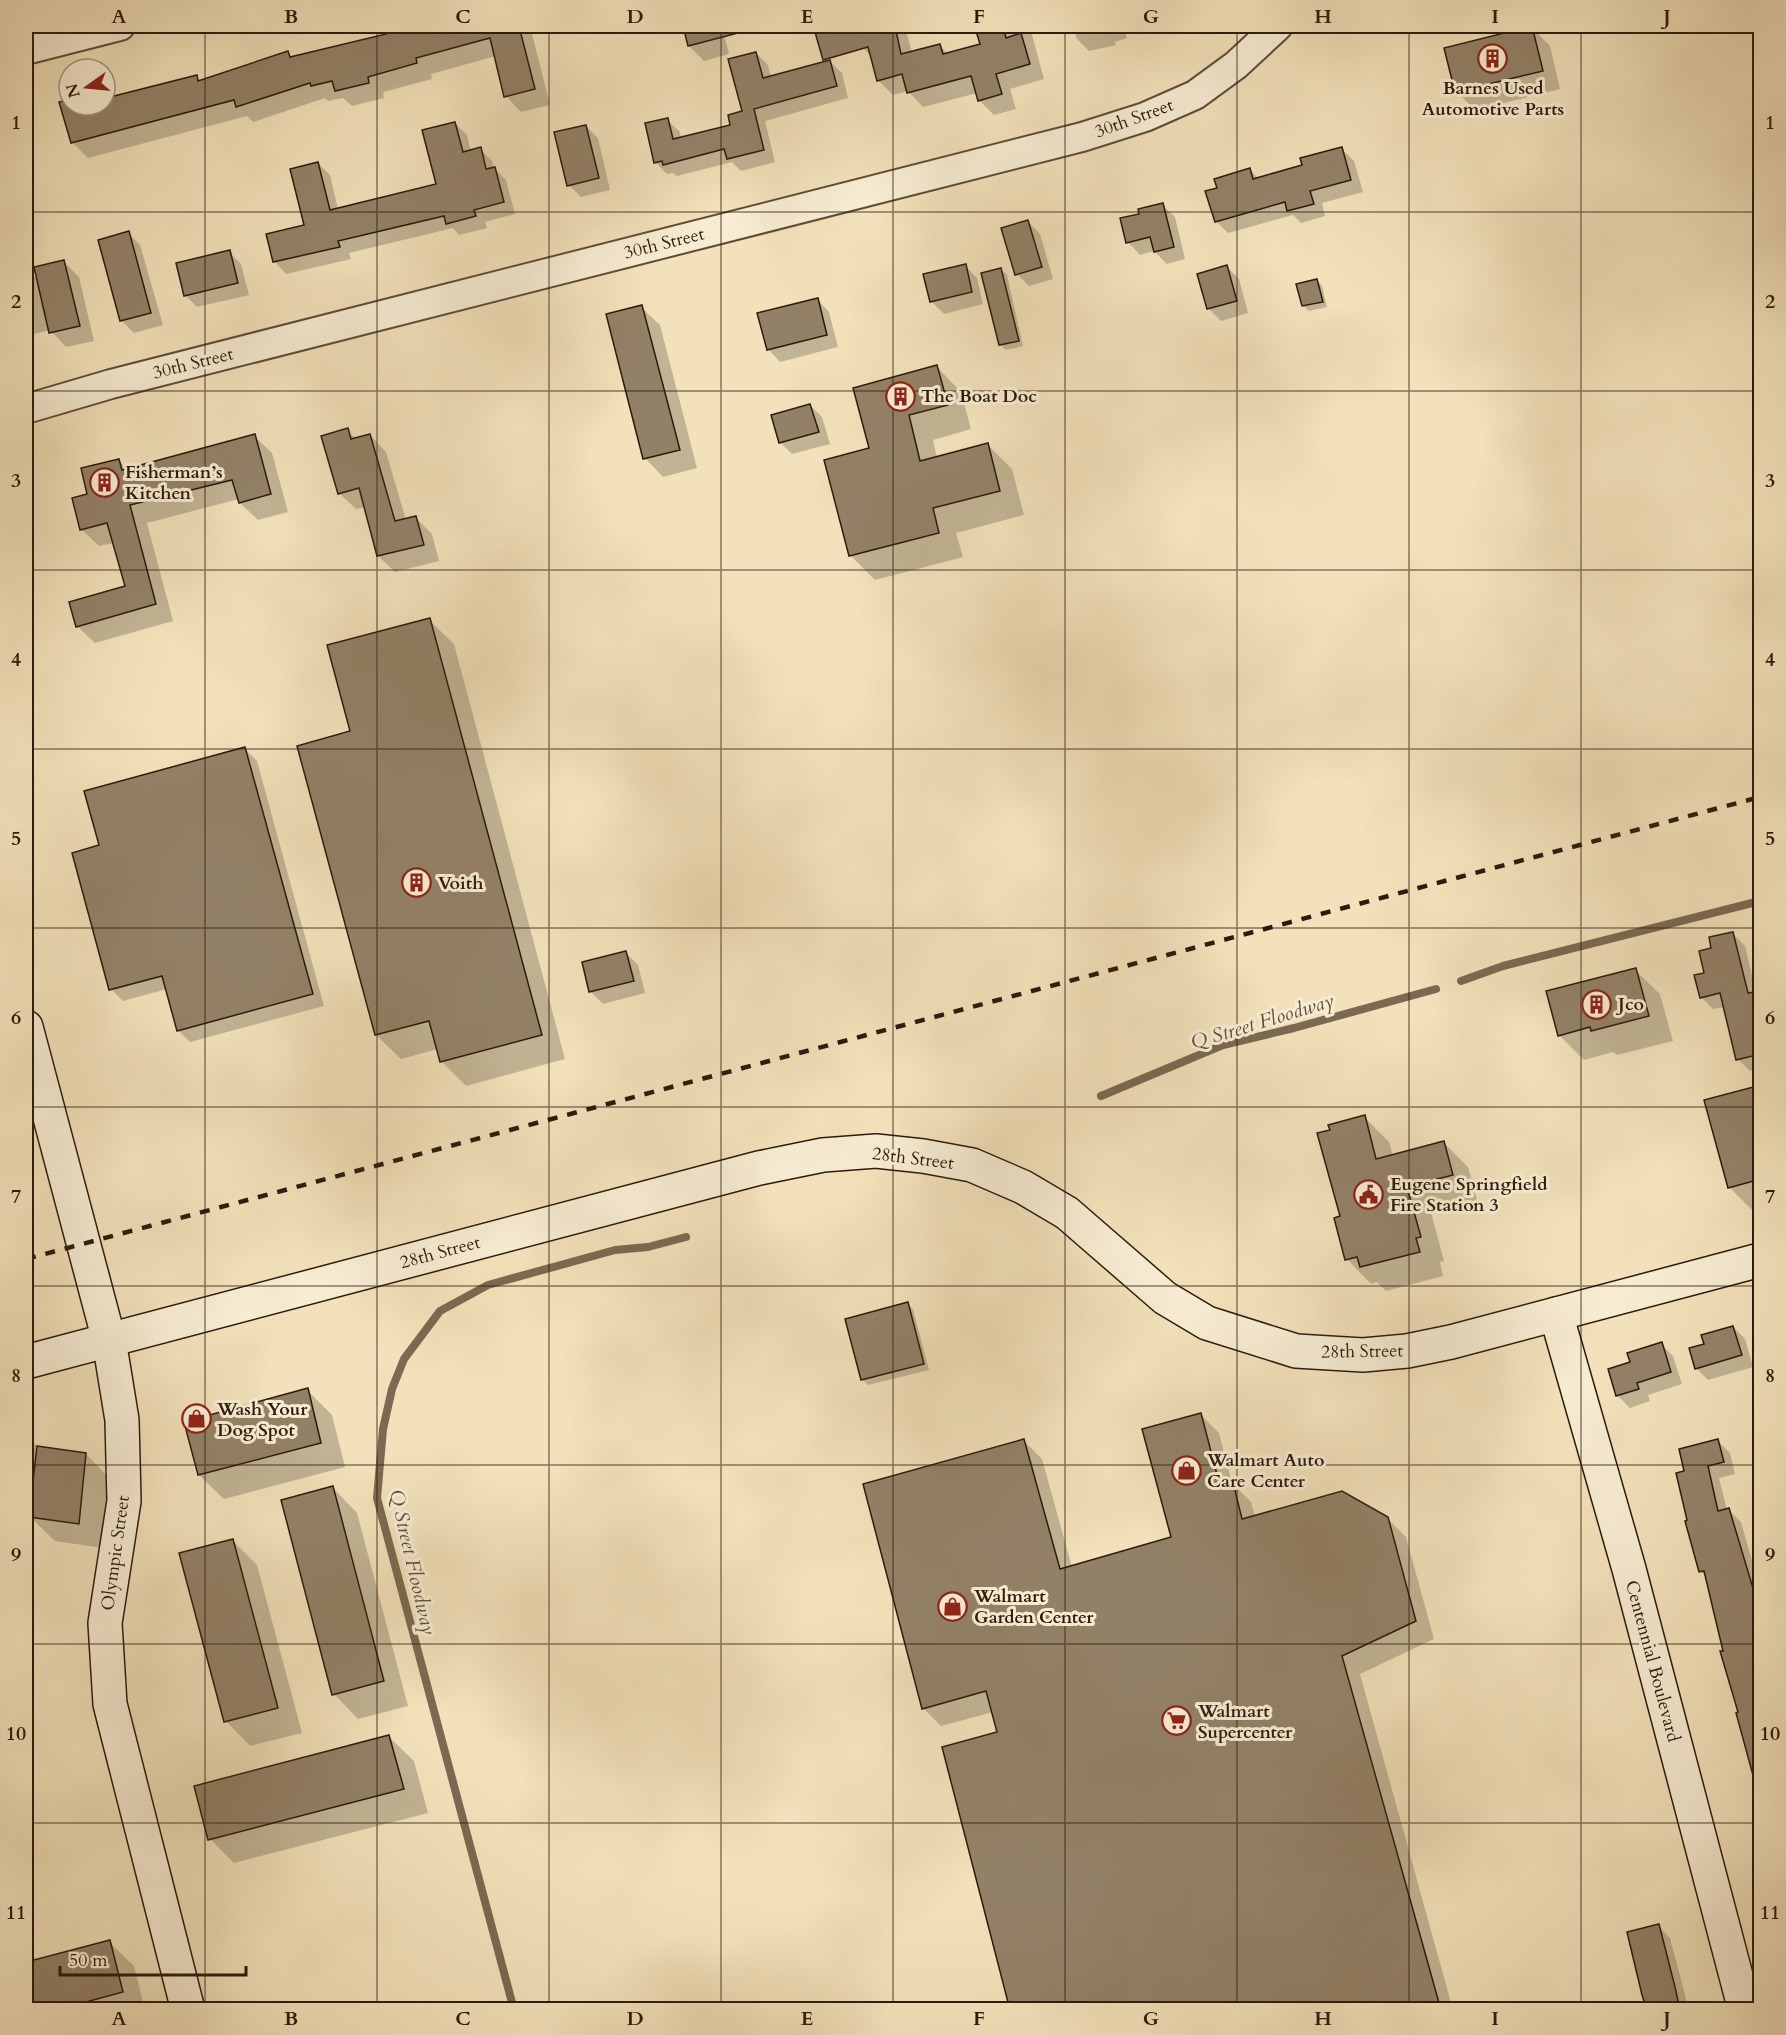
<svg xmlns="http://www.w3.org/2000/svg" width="1786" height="2035" font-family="Cardo,serif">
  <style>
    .shadow { fill: #0003 }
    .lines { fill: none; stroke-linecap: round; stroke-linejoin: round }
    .stream { stroke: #7b6951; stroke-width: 8 }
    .building { fill: #938167; stroke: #2c1a0d; stroke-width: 1.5 }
    .street-casing { stroke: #5e4c38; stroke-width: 32 }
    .secondary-casing { stroke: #2c1a0d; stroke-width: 36 }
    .street { stroke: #f7ecd2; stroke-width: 28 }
    .secondary { stroke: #f7ecd2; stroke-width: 33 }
    .rail { stroke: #2c1a0d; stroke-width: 4.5; stroke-dasharray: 10 10; stroke-linecap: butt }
    .grid { fill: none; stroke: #2c1a0d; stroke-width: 1.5; stroke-opacity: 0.55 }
    .labels { text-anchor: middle; stroke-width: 6; stroke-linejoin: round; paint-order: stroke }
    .poi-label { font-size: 18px; font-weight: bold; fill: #2c1a0d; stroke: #f7ecd2; text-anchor: start }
    .street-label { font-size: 18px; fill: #2c1a0d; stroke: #f7ecd2 }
    .water-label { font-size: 20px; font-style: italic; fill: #604e3b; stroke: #f7ecd2 }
    .neatline { fill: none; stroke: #2c1a0d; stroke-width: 2 }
    .grid-label { font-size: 20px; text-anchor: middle; font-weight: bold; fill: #2c1a0d }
  </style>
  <rect width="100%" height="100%" fill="#f2e1ba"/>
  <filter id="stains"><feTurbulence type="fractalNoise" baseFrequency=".00333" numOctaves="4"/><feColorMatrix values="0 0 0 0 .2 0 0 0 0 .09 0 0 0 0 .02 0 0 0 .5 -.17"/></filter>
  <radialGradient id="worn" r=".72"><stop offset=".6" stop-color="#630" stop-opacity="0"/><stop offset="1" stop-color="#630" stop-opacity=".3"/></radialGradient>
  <g class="shadow">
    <path d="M410,26H530L550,105L521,112L506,96L496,56L431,74L432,79L383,92L384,98L352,106L343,98L328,101L325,98L253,122L247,116L88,158L72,142L61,103L69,101V105H105V94L110,99L197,77L201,81L288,53L293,58L388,35L387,32Z"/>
    <path d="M684,26H722L729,54L704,61L689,46Z"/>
    <path d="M768,26H794L773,31Z"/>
    <path d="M859,26H905L912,53L940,46L948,54L982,45L978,32L999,26H1022L1032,35L1044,79L1010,89L1016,109L994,115L979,100L977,93L923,107L908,91L893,95L878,80L872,57L863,48Z"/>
    <path d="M1073,26H1124L1127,38L1115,42L1116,45L1089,51L1077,39Z"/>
    <path d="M1532,28L1550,46L1560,89L1475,110L1456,91Z"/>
    <path d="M756,53L768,65L771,78L829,61L842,73L848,98L765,121L775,162L741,171L732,162L677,176L673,173L667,174L655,162L667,120L680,132L681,139L732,126L744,112Z"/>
    <path d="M455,123L467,135L471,152L480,149L492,161L494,168L506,180L515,214L485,222L487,228L459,235L453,228L349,253L351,259L286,274L274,261L306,226L318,163L330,175L338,209L438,185Z"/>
    <path d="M586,126L598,138L610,190L581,197L569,185Z"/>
    <path d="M1342,149L1354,161L1363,192L1322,203L1325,216L1301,223L1293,215L1228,233L1216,221L1219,190L1250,170L1259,179L1304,166Z"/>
    <path d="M1162,205L1175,217L1185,259L1167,264L1154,251L1140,255L1128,242L1141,215Z"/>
    <path d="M1028,222L1040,234L1053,279L1029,286L1017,274Z"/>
    <path d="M128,233L140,245L163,325L134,333L122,321L100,241Z"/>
    <path d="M229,252L241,264L249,295L197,307L185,295Z"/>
    <path d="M64,262L79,277L94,341L66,347L50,330L26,336V279L37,276Z"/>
    <path d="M965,266L977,278L983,304L944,314L932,302L925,276Z"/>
    <path d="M1227,267L1239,279L1248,313L1221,321L1208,308Z"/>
    <path d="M1001,269L1007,275L1023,346L1006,350L1000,345Z"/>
    <path d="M1316,280L1322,286L1327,307L1309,311L1303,306Z"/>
    <path d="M817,299L829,312L838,347L780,362L768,349Z"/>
    <path d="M641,307L660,325L697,468L663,477L645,458Z"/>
    <path d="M937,367L961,392L971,429L933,440L937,458L988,445L1012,469L1024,515L956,533L963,557L875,580L850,555L871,450Z"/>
    <path d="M810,405L822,417L830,444L792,454L780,442Z"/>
    <path d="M347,430L356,439L370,435L386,452L406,520L416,518L432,534L439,561L395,572L378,556L366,507L356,509L339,493Z"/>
    <path d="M254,436L272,453L288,512L258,520L240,503L239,499L147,523L173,621L95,643L77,626L127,587L114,543L99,546L81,529L89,495L119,461L128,470Z"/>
    <path d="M26,554L33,581L26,583Z"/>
    <path d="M429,620L454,644L565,1059L466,1086L441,1061L438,1049L401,1059L376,1035L352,732Z"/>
    <path d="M245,749L257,761L324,1006L190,1042L178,1030L167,989L123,1001L111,989L101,846Z"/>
    <path d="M1733,934L1745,946L1757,997L1760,1000V1069L1750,1071L1738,1059L1725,1007L1713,1009L1701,997L1713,950Z"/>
    <path d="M625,952L638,965L645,993L603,1004L591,992Z"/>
    <path d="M1635,970L1660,994L1673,1041L1617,1055L1613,1052L1584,1060L1559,1035Z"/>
    <path d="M1760,1088V1210L1754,1212L1729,1187Z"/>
    <path d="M1364,1117L1389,1142L1393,1156L1443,1142L1468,1167L1477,1200L1431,1212L1444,1261L1440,1262L1443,1276L1386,1291L1377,1282L1371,1284L1347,1259L1342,1218Z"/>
    <path d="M907,1304L913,1309L929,1370L868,1385L862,1379Z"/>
    <path d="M1733,1327L1745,1339L1753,1367L1708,1380L1696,1368L1706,1345Z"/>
    <path d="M1661,1344L1673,1356L1682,1384L1648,1395L1650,1401L1630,1408L1618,1396L1610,1370L1632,1363Z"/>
    <path d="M307,1390L332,1415L345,1467L224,1499L199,1475Z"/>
    <path d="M1201,1415L1219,1433L1232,1483L1251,1502L1255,1517L1387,1518L1406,1537L1434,1639L1360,1674L1453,2010H992L1011,2005L999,1734L993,1712L941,1726L923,1708L1024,1441L1042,1459L1072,1567L1173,1538Z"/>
    <path d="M26,1433L38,1448L86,1454L110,1479L103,1548L55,1541L30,1517L33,1494L26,1496Z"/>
    <path d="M1718,1441L1730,1453L1735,1474L1719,1478L1727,1510H1729L1741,1522L1760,1589V1791L1738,1714H1740L1708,1579L1701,1571L1689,1521L1686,1472Z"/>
    <path d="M333,1488L357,1513L408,1706L358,1719L334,1694Z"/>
    <path d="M233,1541L257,1565L302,1733L250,1746L226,1721Z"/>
    <path d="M389,1737L414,1761L428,1813L234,1863L210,1839Z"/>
    <path d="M1658,1926L1670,1938L1689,2010H1648Z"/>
    <path d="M109,1942L134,1966L145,2010H32L26,1986V1963Z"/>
  </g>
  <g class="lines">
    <g class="stream">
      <path d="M1461,981L1503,966L1760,901"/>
      <path d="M1101,1096L1223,1045L1294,1028L1436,989"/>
      <path d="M514,2010L377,1498L383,1429L392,1389L404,1359L440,1311L488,1285L615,1250L648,1247L686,1237"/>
    </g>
  </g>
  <g class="building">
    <path d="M405,26H519L535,89L504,97L490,38L416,58L417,63L368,77L369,83L335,91L332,81L311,86L310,83L236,107L234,100L71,143L59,102L69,100V105H105V93L106,98L197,75L198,81L288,51L290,57L386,34L385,31Z"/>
    <path d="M683,26H741L742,32L688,46Z"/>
    <path d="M838,26H895L901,54L940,44L943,54L980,44L976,31L994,26H1003L1006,38L1021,33L1030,64L996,74L1002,94L978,101L971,76L907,93L902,74L877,81L868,47L823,60L815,32Z"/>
    <path d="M1532,26L1543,71L1455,92L1444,48Z"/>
    <path d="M756,52L763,78L830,60L837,86L754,109L764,150L727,159L724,149L663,165L662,161L654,163L645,123L668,118L673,139L730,125L728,115L742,111L728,59Z"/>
    <path d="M455,122L463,152L481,147L486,169L495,167L504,202L474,210L476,216L446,224L444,216L338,241L340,247L273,262L266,234L304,225L290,169L318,162L330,210L436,184L422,130Z"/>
    <path d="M586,125L599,178L567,186L554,132Z"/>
    <path d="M1342,147L1351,180L1310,191L1314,204L1287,211L1285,202L1215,222L1205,191L1217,188L1214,179L1250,168L1253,179L1302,165L1300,158Z"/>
    <path d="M1163,203L1174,247L1154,252L1150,237L1126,243L1120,218L1139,214L1138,209Z"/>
    <path d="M1028,220L1042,267L1015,275L1001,228Z"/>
    <path d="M129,231L151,313L120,321L98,240Z"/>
    <path d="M230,250L238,283L184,296L176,263Z"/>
    <path d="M64,260L80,326L49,333L34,267Z"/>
    <path d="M966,264L972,292L930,302L923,274Z"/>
    <path d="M1227,265L1237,301L1207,309L1197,274Z"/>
    <path d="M1001,268L1019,341L999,345L981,273Z"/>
    <path d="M1317,279L1323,302L1302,306L1296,284Z"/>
    <path d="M818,298L827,335L767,350L757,313Z"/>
    <path d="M642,305L680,450L643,459L606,314Z"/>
    <path d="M937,365L948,405L909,415L920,461L988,443L1000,491L933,508L939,533L849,556L824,460L869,448L853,388Z"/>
    <path d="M810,404L819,432L779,443L771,415Z"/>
    <path d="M348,428L351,439L370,434L395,521L416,516L424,545L377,556L359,488L338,494L321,436Z"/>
    <path d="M255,434L271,494L239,503L232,480L130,505L156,604L76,627L69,602L125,586L107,523L80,530L72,498L87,494L81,468L119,459L122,470Z"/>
    <path d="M430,618L542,1035L440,1062L429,1021L375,1035L297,746L350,731L327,645Z"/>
    <path d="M245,747L313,994L177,1031L162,976L109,990L72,853L99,845L84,791Z"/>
    <path d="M1733,932L1748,993L1754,992L1761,1017V1054L1736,1060L1720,993L1700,998L1694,975L1704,973L1699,951L1711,948L1709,937Z"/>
    <path d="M626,951L634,981L589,992L582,962Z"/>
    <path d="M1636,968L1649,1016L1591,1031L1590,1027L1558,1036L1546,991Z"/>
    <path d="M1761,1085V1179L1728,1188L1704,1100Z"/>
    <path d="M1365,1115L1376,1159L1444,1141L1453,1175L1407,1187L1421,1237L1416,1238L1420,1252L1360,1267L1357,1257L1345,1260L1334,1218L1340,1216L1317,1133L1330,1130L1328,1125Z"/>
    <path d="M908,1302L924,1364L861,1380L845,1319Z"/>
    <path d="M1733,1326L1742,1355L1695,1369L1689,1348L1704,1344L1701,1335Z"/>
    <path d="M1662,1342L1671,1372L1637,1383L1639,1389L1616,1396L1608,1369L1630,1362L1627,1353Z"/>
    <path d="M308,1388L321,1443L198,1475L184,1422Z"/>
    <path d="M1201,1413L1220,1486L1233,1482L1242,1519L1342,1491L1388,1517L1416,1621L1342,1656L1441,2010H1010L942,1747L997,1732L986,1691L922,1709L863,1484L1024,1439L1060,1569L1171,1537L1142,1429Z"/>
    <path d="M1718,1439L1724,1462L1708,1466L1718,1511L1729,1508L1761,1615V1778L1754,1779L1736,1713L1738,1712L1720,1651H1723L1704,1571L1699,1572L1685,1521L1687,1520L1676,1473L1684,1471L1679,1449Z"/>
    <path d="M37,1446L86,1453L79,1524L29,1517Z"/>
    <path d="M333,1486L384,1681L332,1695L281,1500Z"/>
    <path d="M233,1539L278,1708L224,1722L179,1553Z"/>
    <path d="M389,1735L404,1789L208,1840L194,1786Z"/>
    <path d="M1659,1924L1675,1987L1680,2010H1647L1642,1995L1627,1932Z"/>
    <path d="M110,1940L123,1992L56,2010H30L26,1992V1962Z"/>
  </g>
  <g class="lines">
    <defs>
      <g id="street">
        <path d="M26,50L120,26"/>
        <path d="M26,409L111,384L1082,137L1145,117L1195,95L1236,65L1278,26"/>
      </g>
      <g id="secondary">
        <path d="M26,1027L109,1340L122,1420L124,1501L105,1623L110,1704L188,2010"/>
        <path d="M1556,1314L1629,1569L1745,2010"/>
        <path d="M26,1362L759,1168L823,1155L876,1151L923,1156L972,1165L1023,1187L1067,1213L1165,1298L1207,1323L1296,1351L1363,1355L1407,1351L1451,1342L1760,1260"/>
      </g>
    </defs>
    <use href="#street" class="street-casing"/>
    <use href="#secondary" class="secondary-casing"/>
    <use href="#street" class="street"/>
    <use href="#secondary" class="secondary"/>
    <path class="rail" d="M26,1259L1760,797"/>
  </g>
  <path class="grid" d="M205,26V2010M377,26V2010M549,26V2010M721,26V2010M893,26V2010M1065,26V2010M1237,26V2010M1409,26V2010M1581,26V2010M26,212H1760M26,391H1760M26,570H1760M26,749H1760M26,928H1760M26,1107H1760M26,1286H1760M26,1465H1760M26,1644H1760M26,1823H1760"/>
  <defs>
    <symbol id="building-ring" viewBox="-11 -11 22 22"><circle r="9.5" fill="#f7ecd2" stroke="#8f2418" stroke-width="1.5"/><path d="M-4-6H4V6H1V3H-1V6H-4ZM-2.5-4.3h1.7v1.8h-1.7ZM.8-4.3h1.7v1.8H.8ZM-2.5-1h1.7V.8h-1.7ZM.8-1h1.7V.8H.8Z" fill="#8f2418"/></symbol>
    <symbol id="civic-ring" viewBox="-11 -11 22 22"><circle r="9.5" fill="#f7ecd2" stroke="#8f2418" stroke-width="1.5"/><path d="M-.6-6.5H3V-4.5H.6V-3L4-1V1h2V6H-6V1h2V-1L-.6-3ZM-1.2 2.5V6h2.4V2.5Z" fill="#8f2418"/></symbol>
    <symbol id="shop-ring" viewBox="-11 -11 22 22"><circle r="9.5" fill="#f7ecd2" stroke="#8f2418" stroke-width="1.5"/><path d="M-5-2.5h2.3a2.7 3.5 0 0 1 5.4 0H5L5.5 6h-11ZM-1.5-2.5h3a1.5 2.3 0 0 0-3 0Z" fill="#8f2418"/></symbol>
    <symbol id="supermarket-ring" viewBox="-11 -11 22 22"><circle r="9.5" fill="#f7ecd2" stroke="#8f2418" stroke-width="1.5"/><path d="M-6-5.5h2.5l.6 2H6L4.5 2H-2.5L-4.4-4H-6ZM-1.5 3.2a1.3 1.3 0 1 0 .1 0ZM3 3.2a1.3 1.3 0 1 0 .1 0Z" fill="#8f2418"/></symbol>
  </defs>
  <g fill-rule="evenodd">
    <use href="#building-ring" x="1476" y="42" width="33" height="33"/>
    <use href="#building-ring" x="884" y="380" width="33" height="33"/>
    <use href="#building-ring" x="88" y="466" width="33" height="33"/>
    <use href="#building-ring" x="400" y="866" width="33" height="33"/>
    <use href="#building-ring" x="1580" y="988" width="33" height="33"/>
    <use href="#civic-ring" x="1352" y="1178" width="33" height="33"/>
    <use href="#shop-ring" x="180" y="1402" width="33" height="33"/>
    <use href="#shop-ring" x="1170" y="1454" width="33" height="33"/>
    <use href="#shop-ring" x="936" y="1590" width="33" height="33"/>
    <use href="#supermarket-ring" x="1160" y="1704" width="33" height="33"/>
  </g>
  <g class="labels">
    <g class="poi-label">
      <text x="1493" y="94" text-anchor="middle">Barnes Used<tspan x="1493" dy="21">Automotive Parts</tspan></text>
      <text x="921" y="402">The Boat Doc</text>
      <text x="125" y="478">Fisherman’s<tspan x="125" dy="21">Kitchen</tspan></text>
      <text x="438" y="889">Voith</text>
      <text x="1618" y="1010">Jco</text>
      <text x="1390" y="1190">Eugene Springfield<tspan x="1390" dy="21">Fire Station 3</tspan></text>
      <text x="217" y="1415">Wash Your<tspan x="217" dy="21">Dog Spot</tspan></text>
      <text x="1207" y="1466">Walmart Auto<tspan x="1207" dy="21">Care Center</tspan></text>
      <text x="974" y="1602">Walmart<tspan x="974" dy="21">Garden Center</tspan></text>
      <text x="1198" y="1717">Walmart<tspan x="1198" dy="21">Supercenter</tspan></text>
    </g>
    <g class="street-label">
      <text transform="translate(1134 118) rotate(-20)" y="6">30th Street</text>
      <text transform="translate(664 243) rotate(-14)" y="6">30th Street</text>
      <text transform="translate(193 363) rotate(-14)" y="6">30th Street</text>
      <text transform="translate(913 1158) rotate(7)" y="6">28th Street</text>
      <text transform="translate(440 1252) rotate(-15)" y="6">28th Street</text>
      <text transform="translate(1362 1351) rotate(-1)" y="6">28th Street</text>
      <text transform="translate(115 1553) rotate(-82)" y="6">Olympic Street</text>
      <text transform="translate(1653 1661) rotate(75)" y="6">Centennial Boulevard</text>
    </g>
    <g class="water-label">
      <text transform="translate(1262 1021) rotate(-17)" y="7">Q Street Floodway</text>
      <text transform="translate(413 1562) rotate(77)" y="7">Q Street Floodway</text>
    </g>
  </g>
  <rect width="1786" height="2035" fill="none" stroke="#f2e1ba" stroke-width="66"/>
  <g transform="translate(87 87) rotate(255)"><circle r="28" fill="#f7ecd2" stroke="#a69883" stroke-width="1.5"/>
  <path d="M0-4.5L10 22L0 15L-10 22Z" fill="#8f2418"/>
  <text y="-9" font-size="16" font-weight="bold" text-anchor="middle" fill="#2c1a0d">N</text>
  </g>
  <path d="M60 1966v9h186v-9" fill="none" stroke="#2c1a0d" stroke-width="3"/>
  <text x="69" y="1966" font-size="18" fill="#2c1a0d" stroke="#f7ecd2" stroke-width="4.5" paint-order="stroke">50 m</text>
  <rect x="33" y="33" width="1720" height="1969" class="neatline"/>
  <g class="grid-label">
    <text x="119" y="23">A</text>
    <text x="291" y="23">B</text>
    <text x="463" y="23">C</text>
    <text x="635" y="23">D</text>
    <text x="807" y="23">E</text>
    <text x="979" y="23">F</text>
    <text x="1151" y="23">G</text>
    <text x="1323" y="23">H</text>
    <text x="1495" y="23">I</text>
    <text x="1667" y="23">J</text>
    <text x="16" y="129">1</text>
    <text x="1770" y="129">1</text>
    <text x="16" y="308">2</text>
    <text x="1770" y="308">2</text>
    <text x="16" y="487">3</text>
    <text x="1770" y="487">3</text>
    <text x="16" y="666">4</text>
    <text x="1770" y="666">4</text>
    <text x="16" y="845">5</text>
    <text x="1770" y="845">5</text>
    <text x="16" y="1024">6</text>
    <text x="1770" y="1024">6</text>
    <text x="16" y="1203">7</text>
    <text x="1770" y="1203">7</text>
    <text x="16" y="1382">8</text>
    <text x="1770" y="1382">8</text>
    <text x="16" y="1561">9</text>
    <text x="1770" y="1561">9</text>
    <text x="16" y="1740">10</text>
    <text x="1770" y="1740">10</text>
    <text x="16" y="1919">11</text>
    <text x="1770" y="1919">11</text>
    <text x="119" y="2025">A</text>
    <text x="291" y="2025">B</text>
    <text x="463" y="2025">C</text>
    <text x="635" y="2025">D</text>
    <text x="807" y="2025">E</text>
    <text x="979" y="2025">F</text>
    <text x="1151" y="2025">G</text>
    <text x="1323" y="2025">H</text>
    <text x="1495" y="2025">I</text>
    <text x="1667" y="2025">J</text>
  </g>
  <rect width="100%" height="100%" filter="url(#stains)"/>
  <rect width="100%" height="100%" fill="url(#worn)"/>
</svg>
